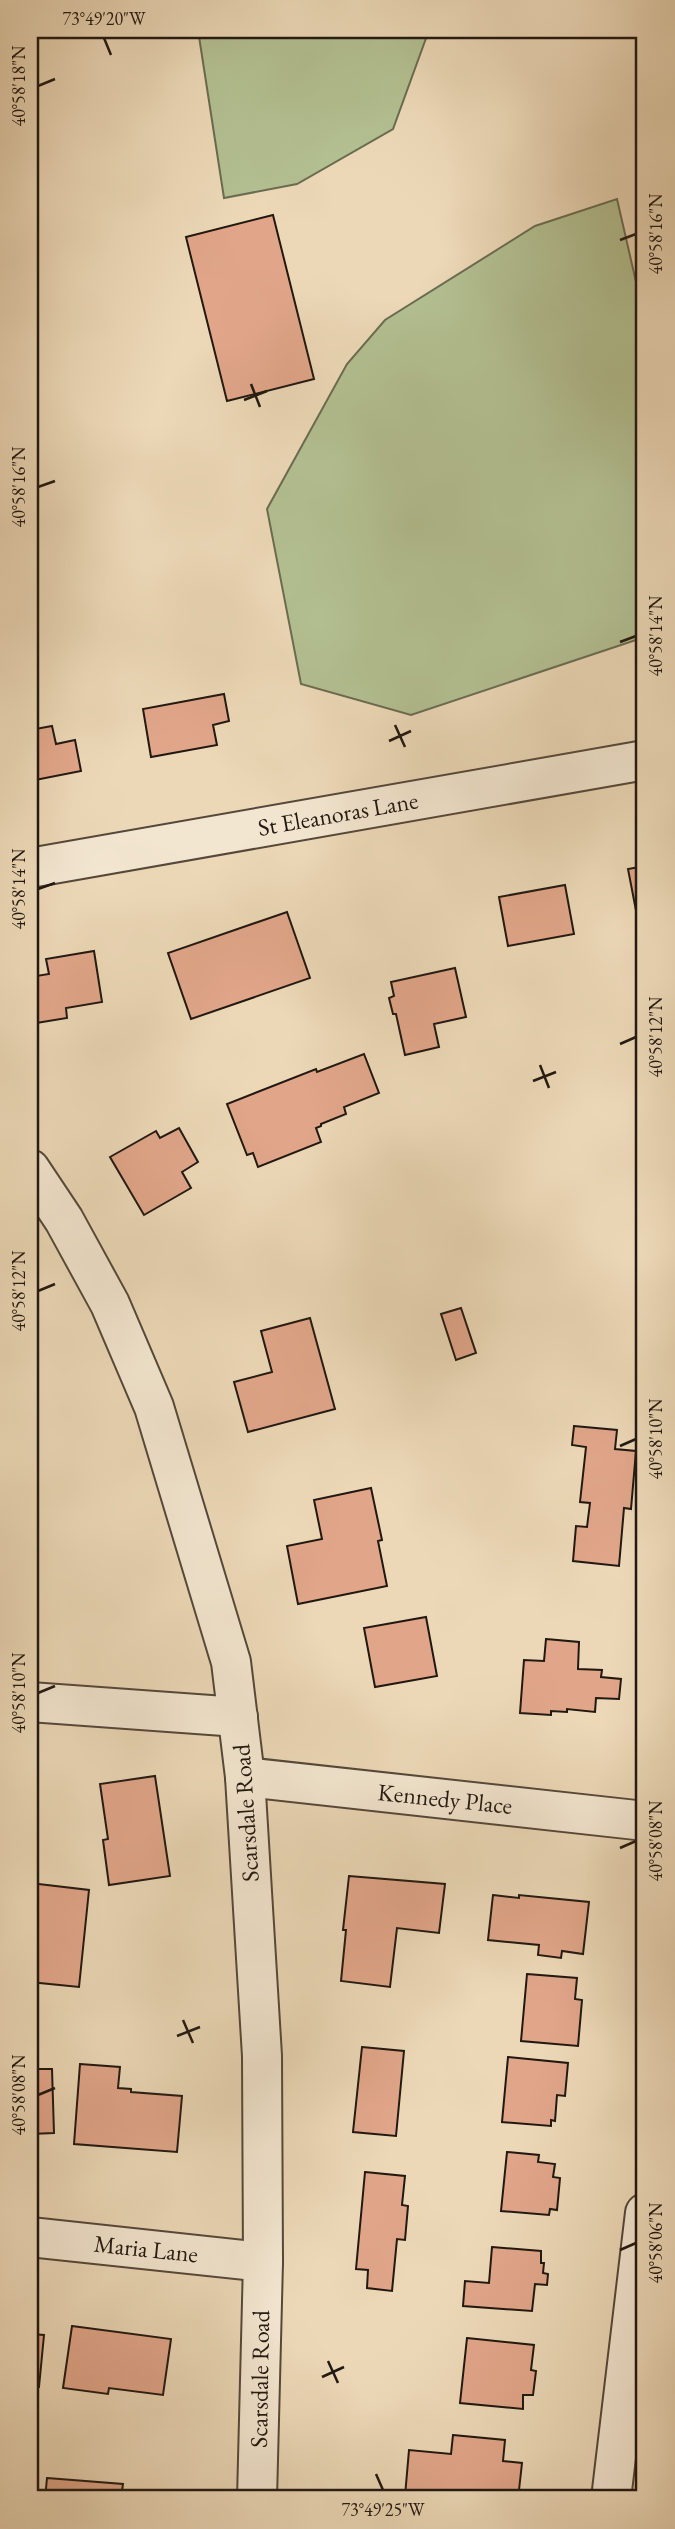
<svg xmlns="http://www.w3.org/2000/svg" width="675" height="2529" font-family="'EB Garamond',serif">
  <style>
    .green { fill: #b3c092; stroke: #6a6c52; stroke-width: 2 }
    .building { fill: #e1a68a; stroke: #211811; stroke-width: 2 }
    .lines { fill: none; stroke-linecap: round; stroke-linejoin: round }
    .minor-casing { stroke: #54483a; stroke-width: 42 }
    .minor { stroke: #f3e6d0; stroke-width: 38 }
    .ticks { fill: none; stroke: #211811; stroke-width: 2.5 }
    .labels { text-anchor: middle; stroke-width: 5; stroke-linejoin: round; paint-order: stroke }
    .street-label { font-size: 24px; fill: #211811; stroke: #f3e6d0 }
    .neatline { fill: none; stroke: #211811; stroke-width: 2.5 }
    .ticks-label { font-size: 18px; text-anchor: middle; fill: #211811 }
  </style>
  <rect width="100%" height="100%" fill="#ecd8b7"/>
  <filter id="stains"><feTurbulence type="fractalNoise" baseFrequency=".00286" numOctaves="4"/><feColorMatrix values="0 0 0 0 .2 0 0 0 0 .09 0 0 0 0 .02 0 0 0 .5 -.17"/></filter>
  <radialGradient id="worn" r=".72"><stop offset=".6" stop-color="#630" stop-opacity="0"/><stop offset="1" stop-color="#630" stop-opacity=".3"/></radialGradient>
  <g class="green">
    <path d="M198,30H429L393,129L297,184L224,198Z"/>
    <path d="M617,199L645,321V637L411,715L301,684L267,509L347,364L385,320L535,226Z"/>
  </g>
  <g class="building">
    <path d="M273,215L314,379L227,401L186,237Z"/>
    <path d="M224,694L229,721L213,725L217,745L151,757L143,709Z"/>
    <path d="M52,726L56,744L75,740L81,771L30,781V730Z"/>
    <path d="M645,866V920L638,921L628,869Z"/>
    <path d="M565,885L574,934L508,946L499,897Z"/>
    <path d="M287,912L310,978L191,1019L168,953Z"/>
    <path d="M94,951L102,1002L66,1008L67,1018L30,1024V977L49,974L46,959Z"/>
    <path d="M455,968L466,1017L434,1024L439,1047L405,1055L396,1014H393L389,998L394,996L391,982Z"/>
    <path d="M364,1054L379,1093L344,1107L346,1114L321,1124V1126L316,1128L321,1142L258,1167L253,1153L247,1155L227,1104L316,1069L317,1072Z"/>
    <path d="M179,1128L198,1162L182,1172L191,1188L144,1215L110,1157L156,1131L160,1138Z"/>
    <path d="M461,1308L476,1353L456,1360L441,1314Z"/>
    <path d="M310,1318L335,1409L248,1432L234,1382L272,1372L261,1331Z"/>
    <path d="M574,1426L617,1430L615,1449L636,1451L631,1509L624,1508L619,1566L573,1561L576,1526L587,1527L590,1503L580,1502L586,1447L572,1445Z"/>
    <path d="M371,1488L382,1540L378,1541L387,1586L298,1604L287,1546L322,1539L314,1500Z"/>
    <path d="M426,1617L437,1676L375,1687L364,1628Z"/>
    <path d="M546,1639L579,1642L578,1669L602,1670L601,1677L621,1679L619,1699L596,1698L595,1712L567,1709V1712L551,1711V1715L520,1713L524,1660L544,1661Z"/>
    <path d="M155,1776L170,1876L109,1885L103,1840L108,1839L100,1784Z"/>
    <path d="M349,1876L445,1884L439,1933L397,1928L390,1987L341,1981L346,1930H343Z"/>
    <path d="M30,1883L89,1890L79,1987L30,1982Z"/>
    <path d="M493,1895L519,1898V1895L589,1902L583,1954L562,1951L561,1958L538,1955L539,1945L488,1940Z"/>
    <path d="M527,1974L577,1978L575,1999L582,2000L578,2046L521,2041Z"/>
    <path d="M362,2047L404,2051L396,2136L353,2132Z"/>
    <path d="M508,2057L568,2063L565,2096L557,2095L555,2121L551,2120V2126L502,2122Z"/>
    <path d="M80,2064L120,2067L118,2088L131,2089V2092L182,2096L177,2152L74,2144Z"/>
    <path d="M30,2069H52L54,2133L30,2134Z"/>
    <path d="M507,2152L539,2155L538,2162L555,2164L553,2177L560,2178L557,2210L550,2209L549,2215L501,2211Z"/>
    <path d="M365,2172L405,2176L402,2205L408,2206L405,2240L397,2239L392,2291L367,2288L368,2270L356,2269Z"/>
    <path d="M492,2247L541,2251V2263H544L543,2273L548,2274L547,2285L535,2284L532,2311L463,2306L465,2281L489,2283Z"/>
    <path d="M72,2326L171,2339L163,2395L109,2388L108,2394L63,2388Z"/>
    <path d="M30,2334L44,2335L39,2387L30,2386Z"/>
    <path d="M467,2338L534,2345L531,2370L536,2371L533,2395H523V2409L460,2403Z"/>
    <path d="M453,2435L505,2440L503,2461L522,2463L518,2499H435L405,2496L409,2450L451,2454Z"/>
    <path d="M47,2478L123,2484L121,2499H45Z"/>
  </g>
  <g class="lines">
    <defs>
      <g id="minor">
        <path d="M30,868L645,760"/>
        <path d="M30,1169L64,1220L110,1304L154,1407L231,1662L245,1777L262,2056L263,2262L257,2499"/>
        <path d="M30,1702L238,1717"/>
        <path d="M245,1777L645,1821"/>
        <path d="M30,2237L263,2262"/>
        <path d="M611,2499L645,2213"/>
      </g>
    </defs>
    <use href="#minor" class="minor-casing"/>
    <use href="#minor" class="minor"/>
  </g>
  <path class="ticks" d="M104,38L111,55M38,86L55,79M620,240L636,234M251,384L260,407M244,400L267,391M38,487L55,481M620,642L636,636M395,725L405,747M389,741L411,731M38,889L55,883M620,1044L636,1037M540,1065L549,1088M533,1081L556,1072M38,1291L55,1284M620,1446L636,1439M38,1693L55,1686M620,1848L636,1841M183,2020L193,2043M177,2036L200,2027M38,2095L55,2088M620,2250L636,2243M328,2361L338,2383M322,2377L344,2367M376,2474L383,2490"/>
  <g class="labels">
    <g class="street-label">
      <text transform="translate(338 814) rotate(-10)" y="8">St Eleanoras Lane</text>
      <text transform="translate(445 1799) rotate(6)" y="8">Kennedy Place</text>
      <text transform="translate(246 1813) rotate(-94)" y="8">Scarsdale Road</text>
      <text transform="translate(146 2249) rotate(6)" y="8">Maria Lane</text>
      <text transform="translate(260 2379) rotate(-89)" y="8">Scarsdale Road</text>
    </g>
  </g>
  <rect width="675" height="2529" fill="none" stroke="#ecd8b7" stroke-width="77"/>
  <rect x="38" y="38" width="598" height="2452" class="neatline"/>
  <g class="ticks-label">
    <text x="104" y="25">73°49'20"W</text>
    <text transform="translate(19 86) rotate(-90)" y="6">40°58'18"N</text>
    <text transform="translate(656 234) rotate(-90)" y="6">40°58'16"N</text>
    <text transform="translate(19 487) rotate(-90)" y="6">40°58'16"N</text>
    <text transform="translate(656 636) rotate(-90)" y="6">40°58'14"N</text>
    <text transform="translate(19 889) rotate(-90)" y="6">40°58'14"N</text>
    <text transform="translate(656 1037) rotate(-90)" y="6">40°58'12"N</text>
    <text transform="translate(19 1291) rotate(-90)" y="6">40°58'12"N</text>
    <text transform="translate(656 1439) rotate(-90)" y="6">40°58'10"N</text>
    <text transform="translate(19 1693) rotate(-90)" y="6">40°58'10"N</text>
    <text transform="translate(656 1841) rotate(-90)" y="6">40°58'08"N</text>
    <text transform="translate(19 2095) rotate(-90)" y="6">40°58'08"N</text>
    <text transform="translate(656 2243) rotate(-90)" y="6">40°58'06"N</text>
    <text x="383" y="2516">73°49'25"W</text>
  </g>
  <rect width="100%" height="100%" filter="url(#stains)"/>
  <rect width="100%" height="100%" fill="url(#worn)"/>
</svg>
